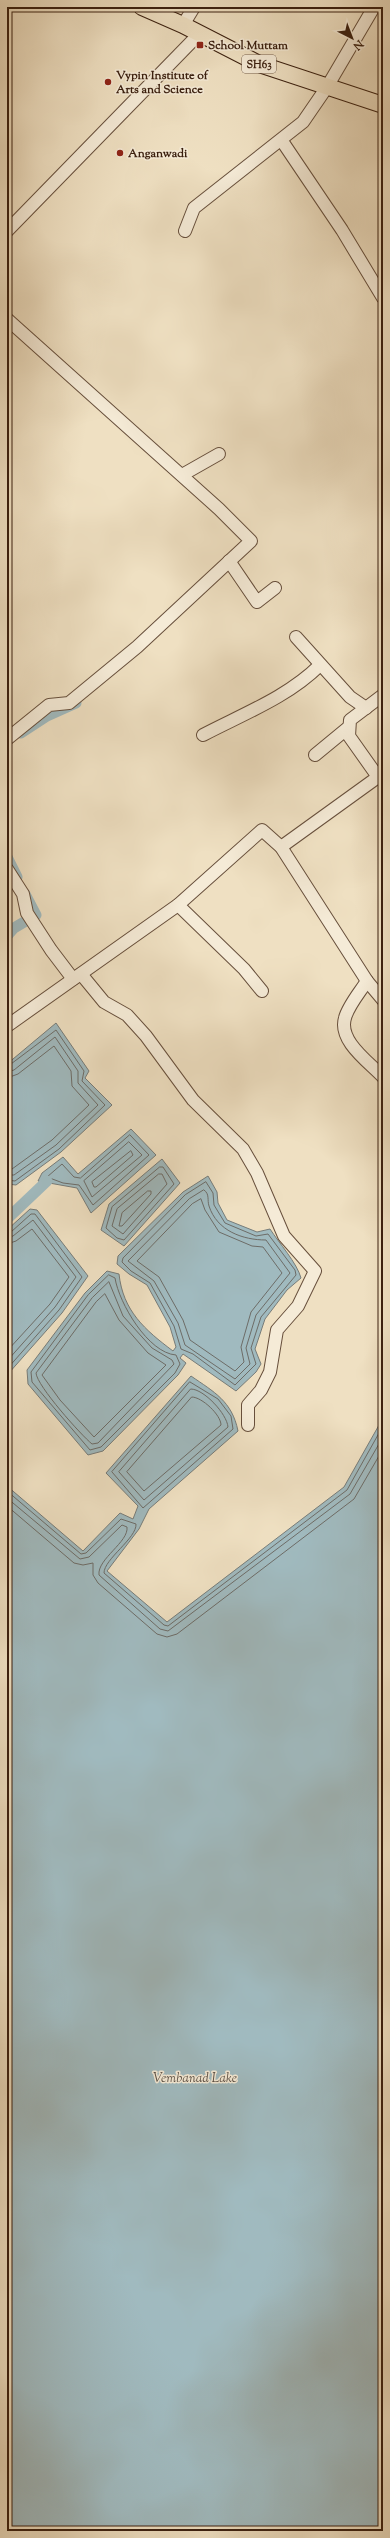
<svg xmlns="http://www.w3.org/2000/svg" width="390" height="2538" font-family="'Sorts Mill Goudy',serif">
  <style>
    .water { fill: #a0babf; stroke: #777c79 }
    .lines { fill: none; stroke-linecap: round; stroke-linejoin: round }
    .shore { stroke: #6d6c67; stroke-width: 1 }
    .canal { stroke: #a0babf; stroke-width: 11 }
    .minor-casing { stroke: #674f3c; stroke-width: 14 }
    .major-casing { stroke: #3a1f0f; stroke-width: 18 }
    .minor { stroke: #f5ebd7; stroke-width: 12 }
    .major { stroke: #efe0c2; stroke-width: 16 }
    .poi-dot { fill: #8f2418; stroke: #f5ebd7; stroke-width: 1.5 }
    .labels { text-anchor: middle; stroke-width: 3; stroke-linejoin: round; paint-order: stroke }
    .shield { fill: #f5ebd7; stroke: #725c4b; stroke-width: 1 }
    .shield-label { font-size: 11px; font-weight: bold; fill: #3a1f0f }
    .poi-label { font-size: 12px; font-weight: bold; fill: #3a1f0f; stroke: #f5ebd7; text-anchor: start }
    .water-label { font-size: 13px; font-style: italic; fill: #594e44; stroke: #f5ebd7 }
  </style>
  <rect width="100%" height="100%" fill="#efe0c2"/>
  <filter id="stains"><feTurbulence type="fractalNoise" baseFrequency=".005" numOctaves="4"/><feColorMatrix values="0 0 0 0 .2 0 0 0 0 .09 0 0 0 0 .02 0 0 0 .5 -.17"/></filter>
  <radialGradient id="worn" r=".72"><stop offset=".6" stop-color="#630" stop-opacity="0"/><stop offset="1" stop-color="#630" stop-opacity=".3"/></radialGradient>
  <g class="water">
    <path d="M56,1023L89,1071L85,1078L112,1105L61,1152L16,1185L7,1184V1064Z"/>
    <path d="M131,1129L156,1155L91,1213L77,1188L38,1181L42,1173L63,1157L78,1174Z"/>
    <path d="M162,1159L180,1183L124,1246L101,1230L109,1204Z"/>
    <path d="M208,1176L217,1192L218,1203L227,1220L257,1232L270,1229C279,1243 297,1263 301,1278L287,1290L265,1319L255,1349L261,1364L256,1372L236,1391L183,1354L180,1358L186,1363L178,1375L103,1451L88,1455L28,1384L27,1370L85,1293L107,1271L119,1274C123,1311 145,1330 173,1351L176,1347L170,1327L147,1285L129,1274L117,1264L118,1256L183,1192Z"/>
    <path d="M30,1209L37,1210L88,1276L62,1313L8,1374L7,1230Z"/>
    <path d="M191,1376C214,1392 232,1401 238,1431L149,1509L139,1529L107,1571L167,1622L344,1487L383,1418V2531H7V1486L83,1551L120,1513L133,1519L138,1506L106,1473Z"/>
  </g>
  <g class="lines">
    <g class="shore">
      <path d="M7,1067L56,1030L84,1071L82,1081L105,1105L59,1149L15,1181L7,1180"/>
      <path d="M7,1072L14,1070L55,1037L78,1071V1083L98,1105L56,1145L14,1175H7"/>
      <path d="M7,1078L18,1074L54,1046L71,1071L72,1086L89,1105L52,1140L12,1169H7"/>
      <path d="M130,1135L149,1155L93,1205L79,1185L63,1183L47,1177L62,1164L74,1177L80,1178Z"/>
      <path d="M129,1142L142,1155L92,1197L84,1181Z"/>
      <path d="M131,1151L133,1155L96,1187H94L92,1182Z"/>
      <path d="M160,1167H163L174,1184L124,1240L117,1238L106,1228L112,1207Z"/>
      <path d="M159,1174H162L167,1184L123,1234L112,1226L117,1209Z"/>
      <path d="M206,1182L213,1193L214,1205L225,1223L256,1236L268,1234L295,1270L296,1275L261,1317L251,1348L256,1364L235,1385L193,1354L181,1349L174,1326L150,1283L131,1271L122,1262L123,1258L185,1195Z"/>
      <path d="M204,1190C210,1194 207,1200 209,1206C217,1231 243,1240 266,1240L290,1273L256,1315L246,1348L250,1364L235,1379L185,1345L178,1323L154,1281L128,1261L189,1199Z"/>
      <path d="M148,1191H151V1194L122,1226H119L122,1213Z"/>
      <path d="M201,1199L205,1210L219,1232L252,1246L263,1247L282,1273L251,1312L241,1347L244,1362L235,1371L190,1340L183,1320L159,1277L137,1261L192,1204Z"/>
      <path d="M7,1233L11,1232L31,1214H35L82,1277L59,1310L7,1369"/>
      <path d="M7,1238L13,1236L33,1220L76,1277L55,1307L7,1361"/>
      <path d="M7,1244L16,1241L32,1229L69,1277L50,1304L7,1351"/>
      <path d="M109,1275L115,1278C119,1303 148,1353 176,1355L180,1364L175,1373L101,1447L90,1450L32,1382L31,1372L88,1295Z"/>
      <path d="M109,1282L123,1316L152,1348L172,1360L174,1364L98,1443L92,1444C81,1435 37,1386 36,1373L92,1298Z"/>
      <path d="M105,1294L119,1320L148,1353L166,1365L94,1437L60,1400L42,1375L96,1302Z"/>
      <path d="M190,1382L218,1399L231,1416L233,1429L143,1508L112,1472Z"/>
      <path d="M191,1389C204,1389 227,1414 228,1427L144,1500L119,1472Z"/>
      <path d="M192,1397C202,1397 221,1415 221,1425L144,1491L127,1472Z"/>
      <path d="M7,1491L81,1554L86,1553L121,1519L136,1524C137,1538 104,1559 104,1573L164,1625L168,1626L347,1490L383,1426"/>
      <path d="M7,1498L80,1559L89,1557L122,1525L127,1527C129,1542 97,1559 99,1575L160,1629L168,1631L350,1494L383,1437"/>
      <path d="M7,1506L74,1563L83,1565L93,1563V1575L98,1583L157,1634L167,1637L177,1634L354,1499L383,1449"/>
    </g>
    <g class="canal">
      <path d="M21,733L47,716L76,703"/>
      <path d="M7,857L17,877"/>
      <path d="M7,936L14,928L36,915L25,894"/>
      <path d="M7,1219L47,1181"/>
    </g>
    <defs>
      <g id="minor">
        <path d="M183,25L194,7"/>
        <path d="M282,141L342,230L383,298"/>
        <path d="M7,231L200,33"/>
        <path d="M185,231L194,208L303,122L327,87L374,7"/>
        <path d="M7,319L219,509L251,541L137,647L69,703L49,705L7,739"/>
        <path d="M182,475L219,454"/>
        <path d="M229,561L257,602L275,588"/>
        <path d="M296,637L350,697L366,708"/>
        <path d="M203,735C243,714 288,697 320,665"/>
        <path d="M315,755L349,727"/>
        <path d="M281,847L378,777L349,736L350,720L383,695"/>
        <path d="M7,869L23,894L27,913L51,950L73,979"/>
        <path d="M178,905L244,969L262,991"/>
        <path d="M81,974L104,1002L127,1015L146,1036L193,1100L243,1149L257,1173L284,1236L315,1271L298,1306L277,1330L270,1372L261,1390L248,1405V1425"/>
        <path d="M367,981C360,992 348,1006 345,1018C338,1041 369,1062 383,1077"/>
        <path d="M7,1026L178,905L262,830L281,847L367,981L383,1000"/>
      </g>
      <path id="major" d="M142,7L183,25L259,64L383,105"/>
    </defs>
    <use href="#minor" class="minor-casing"/>
    <use href="#major" class="major-casing"/>
    <use href="#minor" class="minor"/>
    <use href="#major" class="major"/>
  </g>
  <g class="poi-dot">
    <rect x="196" y="41" width="8" height="8" rx="2"/>
    <circle cx="108" cy="82" r="4"/>
    <circle cx="120" cy="153" r="4"/>
  </g>
  <g class="labels">
    <rect class="shield" x="242" y="55" width="34" height="18" rx="3"/>
    <g class="shield-label">
      <text x="259" y="68">SH63</text>
    </g>
    <g class="poi-label">
      <text x="208" y="49">School Muttam</text>
      <text x="116" y="79">Vypin Institute of<tspan x="116" dy="14">Arts and Science</tspan></text>
      <text x="128" y="157">Anganwadi</text>
    </g>
    <g class="water-label">
      <text x="195" y="2082">Vembanad Lake</text>
    </g>
  </g>
  <rect width="390" height="2538" fill="none" stroke="#efe0c2" stroke-width="24"/>
  <rect x="8" y="8" width="374" height="2522" fill="none" stroke="#3a1f0f" stroke-width="2"/>
  <rect x="12" y="12" width="366" height="2514" fill="none" stroke="#3a1f0f"/>
  <g transform="translate(352 38) rotate(138)" stroke="#f5ebd7" stroke-width="3" paint-order="stroke">
  <path d="M0-3L7 15L0 10L-7 15Z" fill="#3a1f0f"/>
  <text y="-6" font-size="11" font-weight="bold" text-anchor="middle" fill="#3a1f0f">N</text>
  </g>
  <rect width="100%" height="100%" filter="url(#stains)"/>
  <rect width="100%" height="100%" fill="url(#worn)"/>
</svg>
